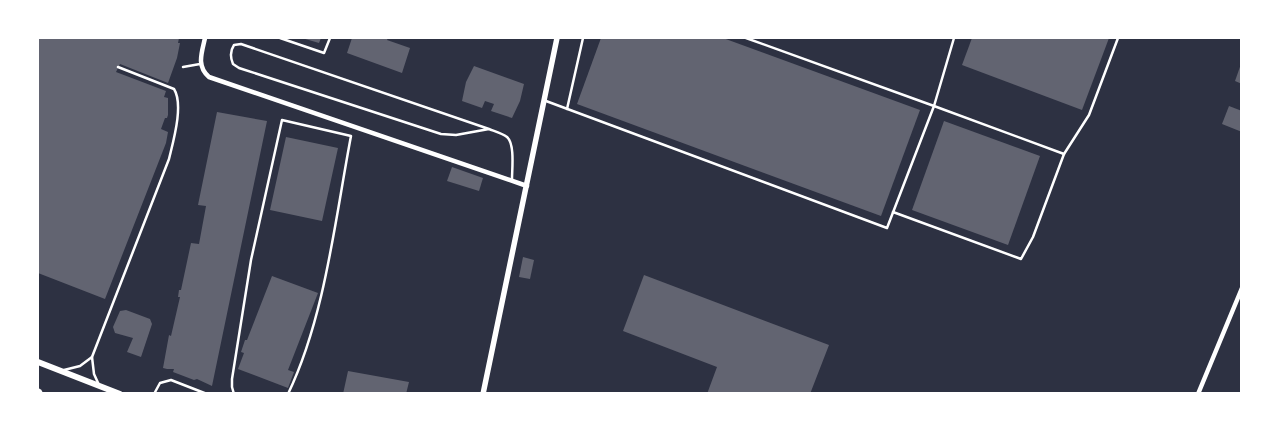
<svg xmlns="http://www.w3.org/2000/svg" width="1279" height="431" font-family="'Fira Sans Condensed',sans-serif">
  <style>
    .building { fill: #626471 }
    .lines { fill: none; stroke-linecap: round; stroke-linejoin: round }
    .service { stroke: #fff; stroke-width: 2.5 }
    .minor { stroke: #fff; stroke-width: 4.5 }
    .tertiary { stroke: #fff; stroke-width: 5.5 }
    .secondary { stroke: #fff; stroke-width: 6 }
    .motorway { stroke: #fff; stroke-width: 9 }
  </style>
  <rect width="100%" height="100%" fill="#2d3142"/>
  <g class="building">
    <path d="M38,38H179L178,43H180L177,58L168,83L120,64L116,72L166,91L164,97L168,98V115L167,118H165L161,129L168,132L166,143L105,299L38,273Z"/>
    <path d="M302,38H321L319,43Z"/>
    <path d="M352,38H388L387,40L410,48L402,73L347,53Z"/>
    <path d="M601,38H723L920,110L881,216L577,104Z"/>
    <path d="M972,38H1109L1082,110L962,65Z"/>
    <path d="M1241,64H1242V84L1235,81Z"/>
    <path d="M474,66L524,84L520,101L512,118L491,111L494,104L485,101L482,108L462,101L466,82Z"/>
    <path d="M1229,106L1242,111V132L1222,124Z"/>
    <path d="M217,112L267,121L212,386L197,379L194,380L173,372L174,369H167L163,368L169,335L171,336L180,297H178L179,290H181L191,243L199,244L206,206L198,205Z"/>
    <path d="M944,121L1040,156L1008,245L912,210Z"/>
    <path d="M286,137L338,148L322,221L270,210Z"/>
    <path d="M452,167L483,178L479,191L447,181Z"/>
    <path d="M523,257L534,260L530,279L519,277Z"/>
    <path d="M644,275L829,345L810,394H707L717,367L623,331Z"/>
    <path d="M272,276L318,293L288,370L294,372L288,388L238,369L244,353L241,352L245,340H247Z"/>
    <path d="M126,310L150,319L152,324L141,357L127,352L133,338L115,333L113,327L120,311Z"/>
    <path d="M348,371L409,382L406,394H343Z"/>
  </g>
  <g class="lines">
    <g class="service">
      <path d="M280,38L324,53L330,38"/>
      <path d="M954,38L934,106L1064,154"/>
      <path d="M183,67L200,64"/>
      <path d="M546,101L887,228L934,106L746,38"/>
      <path d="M567,109L583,38"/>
      <path d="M489,129L456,135L441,134L239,68L233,64C230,57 230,51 234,45L241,44L489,129C494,131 502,133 507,137C515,144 512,169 512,179"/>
      <path d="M893,212L1021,259L1033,237L1064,154L1089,115L1118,38"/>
      <path d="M64,370L80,366L92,357"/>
      <path d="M99,385L94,374L92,357L169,159C173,142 184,105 174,89L118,67"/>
      <path d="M154,394L160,383L171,380L207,394"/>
      <path d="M234,394L232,387V379L251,260L282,120L351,136C335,220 325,317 288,394"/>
    </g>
    <g class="minor">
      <path d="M205,38C202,52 196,66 209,77L527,186"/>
      <path d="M1198,394L1242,288"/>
    </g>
    <path class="tertiary" d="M483,394L557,38"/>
    <path class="secondary" d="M38,362L120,394"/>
    <path class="motorway" d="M38,393V394"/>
  </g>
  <rect width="1279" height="431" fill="none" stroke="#ffffff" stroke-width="78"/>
</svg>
